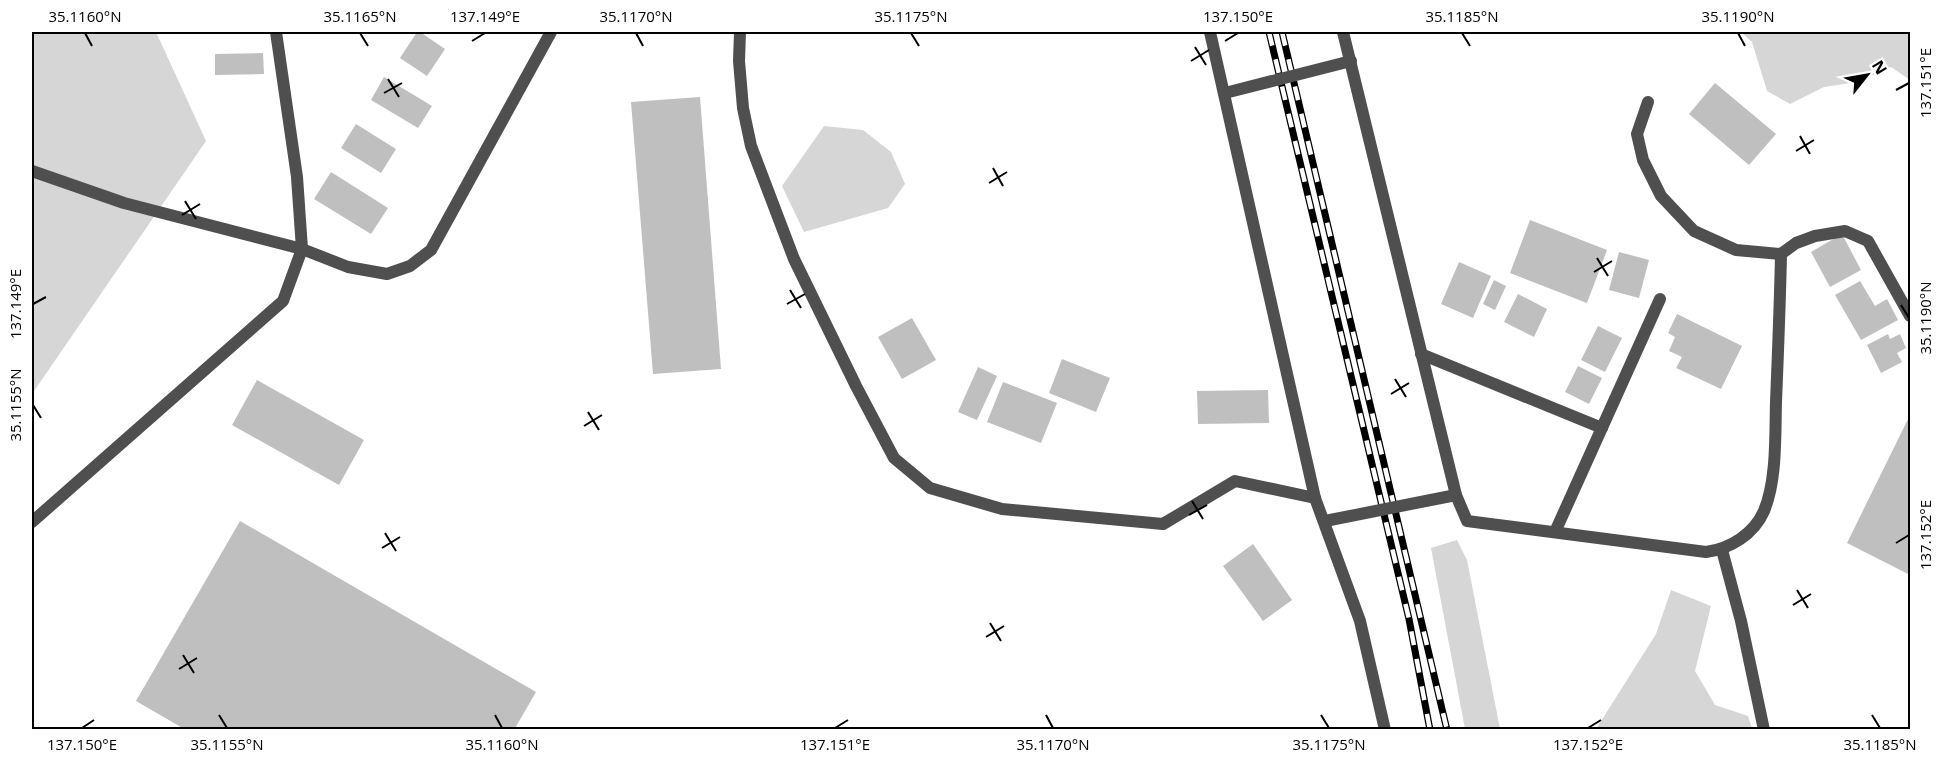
<svg xmlns="http://www.w3.org/2000/svg" width="1942" height="761" font-family="'Open Sans',sans-serif">
  <style>
    .green { fill: #d6d6d6 }
    .building { fill: #bfbfbf }
    .lines { fill: none; stroke-linecap: round; stroke-linejoin: round }
    .minor { stroke: #4f4f4f; stroke-width: 12 }
    .rail-casing { stroke: #000; stroke-width: 7 }
    .rail { stroke: #fff; stroke-width: 4.5; stroke-dasharray: 14; stroke-linecap: butt }
    .minor-bridge { stroke: #4f4f4f; stroke-width: 12 }
    .ticks { fill: none; stroke: #000; stroke-width: 2 }
    .neatline { fill: none; stroke: #000; stroke-width: 2 }
    .ticks-label { font-size: 15px; text-anchor: middle; fill: #000 }
  </style>
  <rect width="100%" height="100%" fill="#fff"/>
  <g class="green">
    <path d="M32,32H156L206,141L32,394Z"/>
    <path d="M1741,32H1910V80L1891,67L1857,82L1824,87L1790,104L1767,91L1752,42Z"/>
    <path d="M824,126L863,130L891,152L905,184L888,208L804,232L782,186Z"/>
    <path d="M1457,540L1467,560L1500,729H1465L1431,548Z"/>
    <path d="M1671,590L1711,606L1695,671L1715,705L1748,716L1752,729H1596L1656,634Z"/>
  </g>
  <g class="building">
    <path d="M417,32H420L445,49L427,76L400,58Z"/>
    <path d="M263,53L264,74L215,75V54Z"/>
    <path d="M384,77L432,106L418,128L371,100Z"/>
    <path d="M1715,83L1776,134L1749,165L1689,114Z"/>
    <path d="M700,97L721,369L653,374L631,102Z"/>
    <path d="M356,124L396,149L381,173L341,148Z"/>
    <path d="M331,172L388,208L371,234L314,199Z"/>
    <path d="M1530,220L1607,250L1587,303L1510,273Z"/>
    <path d="M1842,234L1861,270L1830,287L1811,252Z"/>
    <path d="M1619,252L1649,260L1639,298L1609,290Z"/>
    <path d="M1459,262L1491,276L1473,318L1441,304Z"/>
    <path d="M1494,280L1506,286L1495,310L1483,304Z"/>
    <path d="M1860,281L1875,306L1887,299L1898,320L1861,340L1835,295Z"/>
    <path d="M1518,294L1547,309L1534,337L1504,322Z"/>
    <path d="M1677,314L1742,346L1721,389L1676,368L1682,357L1669,351L1675,337L1668,333Z"/>
    <path d="M912,318L936,360L902,379L878,337Z"/>
    <path d="M1598,326L1622,338L1605,372L1581,360Z"/>
    <path d="M1888,334L1890,339L1900,334L1906,348L1897,353L1902,362L1881,373L1867,345Z"/>
    <path d="M1062,359L1110,378L1096,412L1049,393Z"/>
    <path d="M1578,366L1602,378L1589,404L1565,392Z"/>
    <path d="M978,367L997,376L977,420L958,412Z"/>
    <path d="M257,380L364,440L339,485L232,425Z"/>
    <path d="M1003,382L1057,403L1041,443L987,422Z"/>
    <path d="M1268,390L1269,423L1198,424L1197,391Z"/>
    <path d="M1910,415V575L1847,543Z"/>
    <path d="M240,521L536,692L514,730H186L136,701Z"/>
    <path d="M1253,544L1292,600L1263,621L1223,566Z"/>
  </g>
  <g class="lines">
    <g class="minor">
      <path d="M740,32L739,61L743,108L751,146L794,259L856,386L894,458L930,488L1002,509L1163,524L1235,481L1315,498"/>
      <path d="M1210,32L1315,498L1360,621L1385,730"/>
      <path d="M1343,32L1456,495L1467,521L1706,552C1730,549 1754,534 1764,511C1777,480 1775,435 1776,402C1778,353 1780,304 1781,254L1796,243L1815,236L1845,231L1868,241L1910,316"/>
      <path d="M1648,102L1637,134L1643,160L1661,196L1694,231L1736,250L1781,254"/>
      <path d="M32,171L124,203L302,249L348,267L387,274L410,266L431,250L551,32"/>
      <path d="M1421,354L1602,428"/>
      <path d="M32,522L283,301L302,249L297,177L276,32"/>
      <path d="M1555,532L1660,299"/>
      <path d="M1722,550L1741,621L1764,730"/>
    </g>
    <defs>
      <g id="rail">
        <path d="M1269,32L1409,619L1430,730"/>
        <path d="M1282,32L1447,730"/>
      </g>
    </defs>
    <use href="#rail" class="rail-casing"/>
    <use href="#rail" class="rail"/>
    <g class="minor-bridge">
      <path d="M1225,93L1351,61"/>
      <path d="M1325,521L1456,495"/>
    </g>
  </g>
  <path class="ticks" d="M85,33L92,46M360,33L368,46M636,33L643,46M911,33L919,46M1462,33L1470,46M1738,33L1745,46M472,41L485,33M1225,41L1238,33M1195,47L1206,65M1191,61L1209,50M388,79L399,97M1896,90L1909,83M384,93L402,83M1800,136L1810,154M1796,151L1814,140M993,168L1003,186M989,183L1007,172M185,201L196,219M182,215L200,204M1597,258L1608,276M1594,272L1612,261M790,290L801,308M33,304L46,297M787,304L805,294M1901,305L1909,318M1395,379L1406,397M1391,394L1409,383M33,405L41,418M588,412L599,430M584,426L602,415M1192,501L1203,519M1189,515L1207,505M385,533L396,551M1896,543L1909,535M382,548L400,537M1797,590L1808,608M1793,605L1811,594M990,623L1001,641M986,637L1004,626M183,655L194,673M179,669L197,658M219,715L227,728M495,715L502,728M1046,715L1053,728M1321,715L1329,728M1872,715L1880,728M82,728L94,720M835,728L848,720M1588,728L1601,720"/>
  <rect width="1942" height="761" fill="none" stroke="#ffffff" stroke-width="66"/>
  <g transform="translate(1867 75) rotate(59)" stroke="#ffffff" stroke-width="4.5" paint-order="stroke">
  <path d="M0-4.5L10 22L0 15L-10 22Z" fill="#000000"/>
  <text y="-9" font-size="16" font-weight="bold" text-anchor="middle" fill="#000000">N</text>
  </g>
  <rect x="33" y="33" width="1876" height="695" class="neatline"/>
  <g class="ticks-label">
    <text x="85" y="22">35.1160°N</text>
    <text x="360" y="22">35.1165°N</text>
    <text x="485" y="22">137.149°E</text>
    <text x="636" y="22">35.1170°N</text>
    <text x="911" y="22">35.1175°N</text>
    <text x="1238" y="22">137.150°E</text>
    <text x="1462" y="22">35.1185°N</text>
    <text x="1738" y="22">35.1190°N</text>
    <text transform="translate(1926 83) rotate(-90)" y="5">137.151°E</text>
    <text transform="translate(16 304) rotate(-90)" y="5">137.149°E</text>
    <text transform="translate(1926 318) rotate(-90)" y="5">35.1190°N</text>
    <text transform="translate(16 405) rotate(-90)" y="5">35.1155°N</text>
    <text transform="translate(1926 535) rotate(-90)" y="5">137.152°E</text>
    <text x="82" y="750">137.150°E</text>
    <text x="227" y="750">35.1155°N</text>
    <text x="502" y="750">35.1160°N</text>
    <text x="835" y="750">137.151°E</text>
    <text x="1053" y="750">35.1170°N</text>
    <text x="1329" y="750">35.1175°N</text>
    <text x="1588" y="750">137.152°E</text>
    <text x="1880" y="750">35.1185°N</text>
  </g>
</svg>
